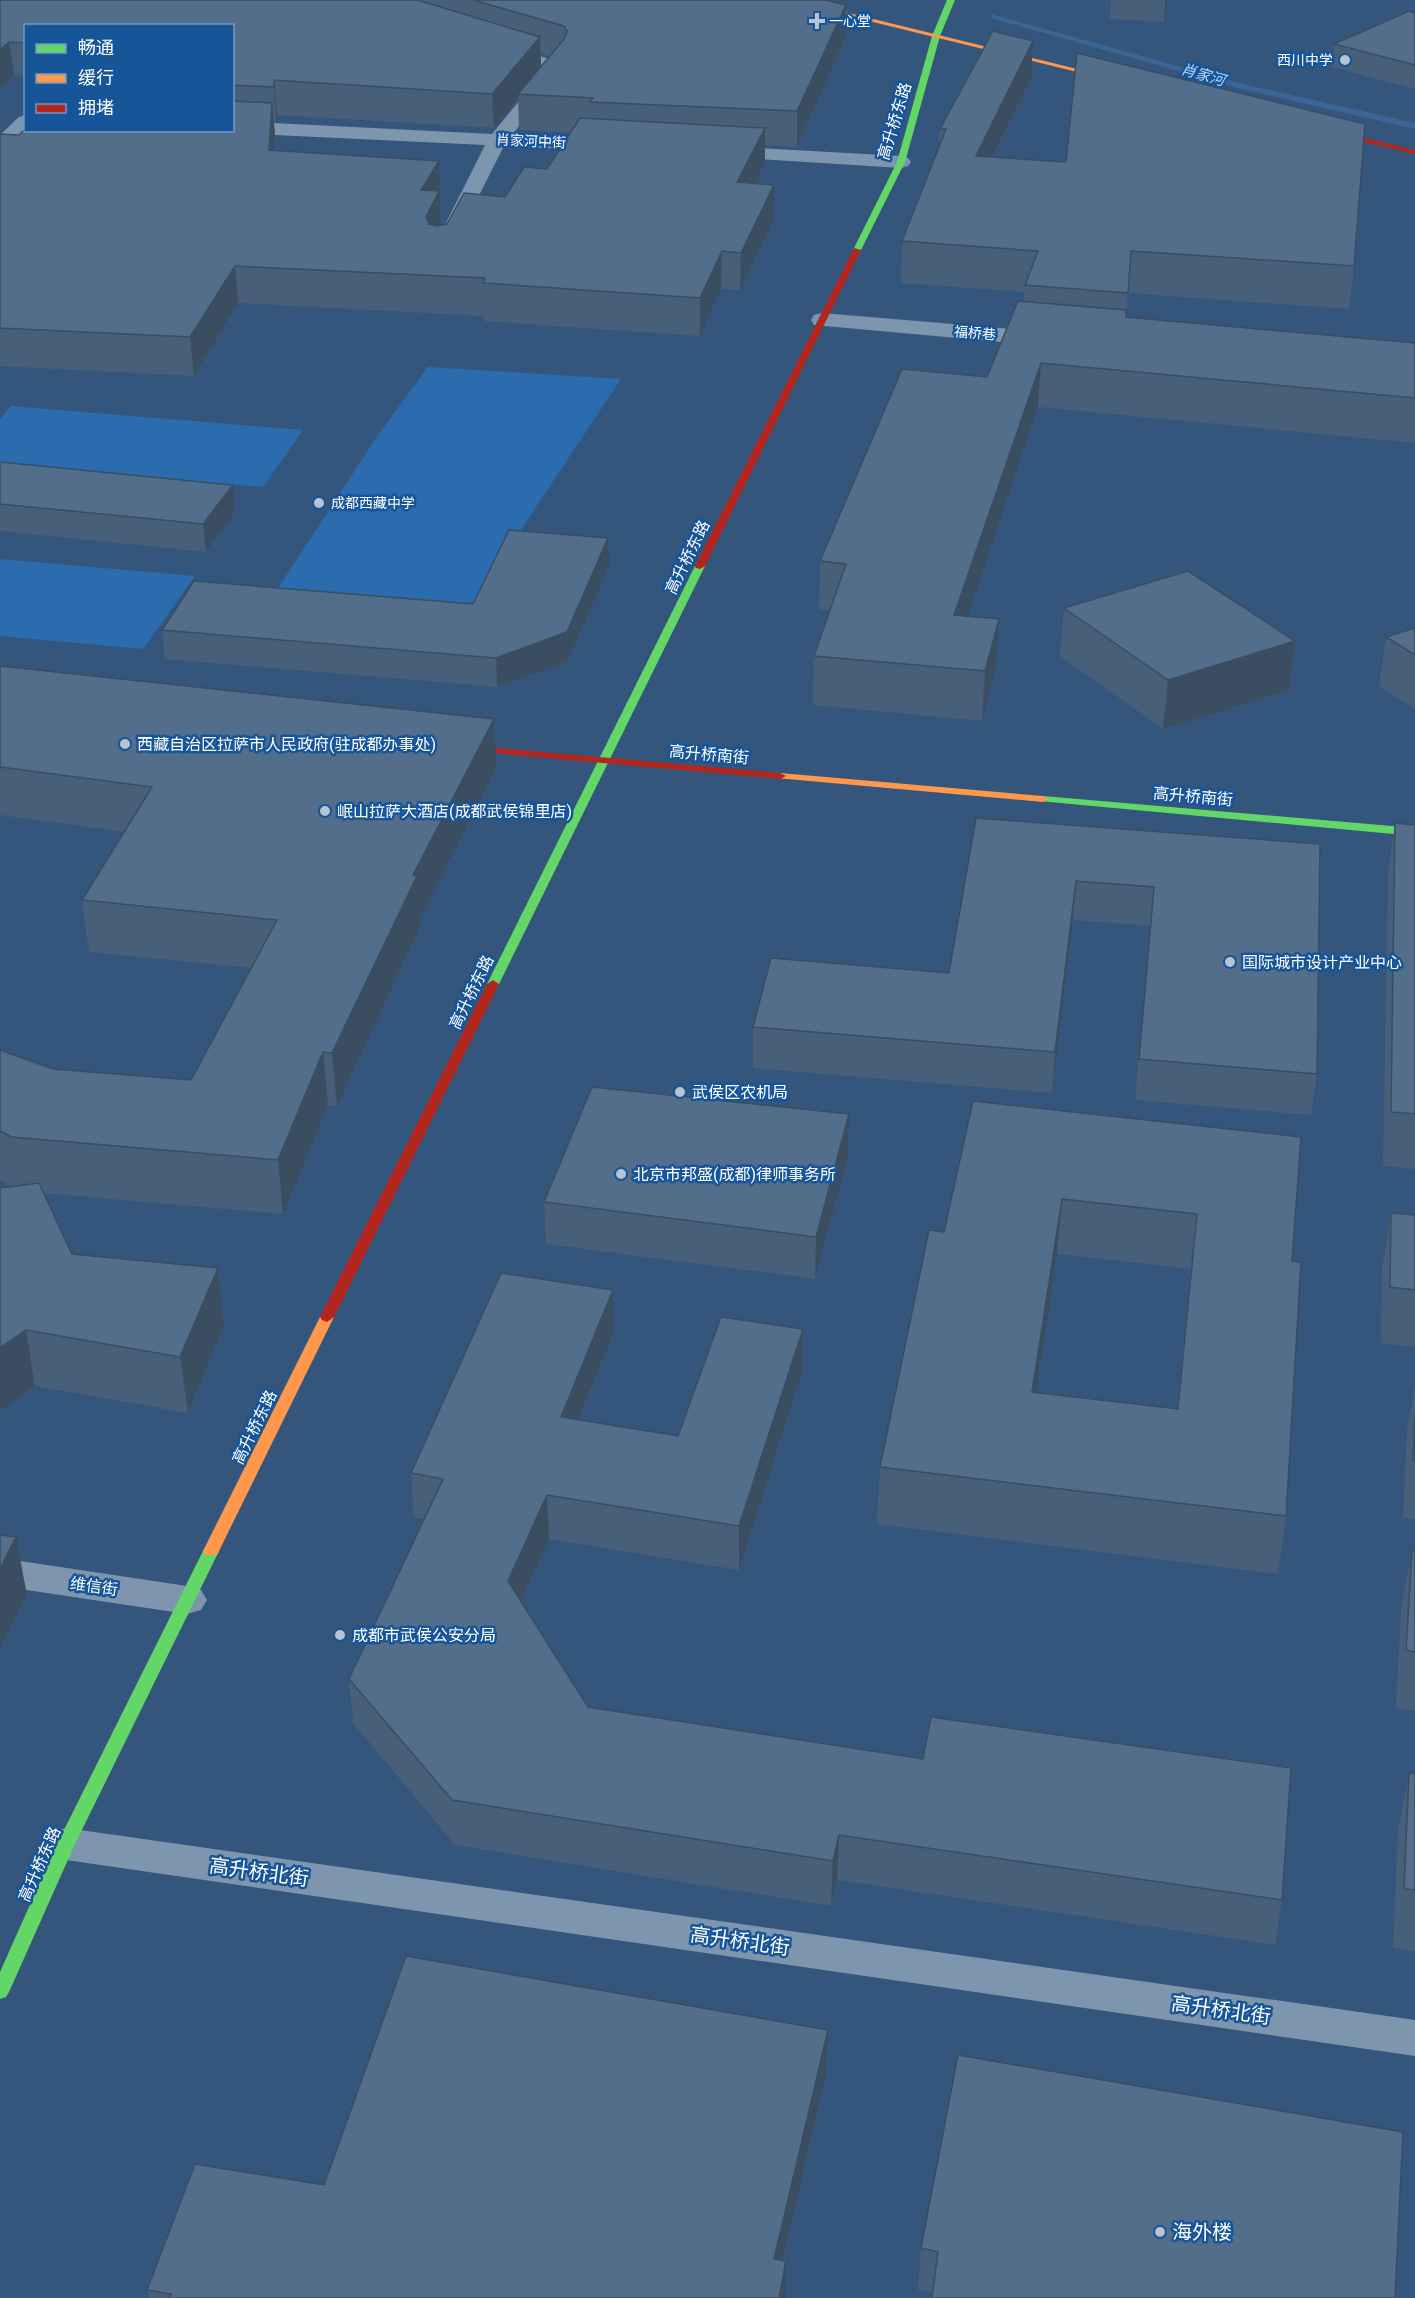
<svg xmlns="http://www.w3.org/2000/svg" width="1415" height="2298" font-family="Roboto,'Noto Sans SC',sans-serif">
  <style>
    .green { fill: #2b6cae }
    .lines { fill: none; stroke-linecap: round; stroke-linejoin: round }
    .stream { fill: #3a6595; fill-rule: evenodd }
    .street { fill: #7e95ae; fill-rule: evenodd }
    .fast { fill: #63d668; fill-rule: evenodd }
    .slow { fill: #ff974d; fill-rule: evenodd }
    .jam { fill: #b3261e; fill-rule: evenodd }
    .wall { fill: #475f78; fill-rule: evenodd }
    .shaded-wall { fill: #3a4d61 }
    .building { fill: #536e8b; stroke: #3a4d61; stroke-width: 1.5; fill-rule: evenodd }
    .poi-dot { fill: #b8c4d1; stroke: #175599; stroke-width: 2 }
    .labels { text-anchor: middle; stroke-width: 5; stroke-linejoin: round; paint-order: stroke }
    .far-poi-label { font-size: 14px; fill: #fff; stroke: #175599; text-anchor: start }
    .far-street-label { font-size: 14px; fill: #fff; stroke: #175599 }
    .far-water-label { font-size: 15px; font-style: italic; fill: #b7d8f8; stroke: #175599 }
    .street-label { font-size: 16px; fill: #fff; stroke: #175599 }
    .poi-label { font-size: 16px; fill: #fff; stroke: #175599; text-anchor: start }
    .near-street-label { font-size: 20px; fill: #fff; stroke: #175599 }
    .near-poi-label { font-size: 20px; fill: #fff; stroke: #175599; text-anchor: start }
  </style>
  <rect width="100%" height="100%" fill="#34567c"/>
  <g class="green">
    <path d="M428,367L621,379L467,611L267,605L378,435Z"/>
    <path d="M11,406L303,430L263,487L0,464V419Z"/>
    <path d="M0,559L195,576L143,649L0,636Z"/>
  </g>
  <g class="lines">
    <path class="stream" d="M991,14L1243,84L1415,123V129L1238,88L991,18Z"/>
    <g class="street">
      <path d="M497,44L564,63L566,67L512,135L608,139L615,141L618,145L615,149L608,151L504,146L457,239L450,241L443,239L440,235L485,145L232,133L225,130H232V121L492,134L545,69L491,53L488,49L491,45Z"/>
      <path d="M26,115L27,130L7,150L0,152V135L19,117Z"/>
      <path d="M720,146L901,156L908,158L911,162L908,166L901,168L713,156L710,152L713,148Z"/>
      <path d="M822,313L1047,332L1055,334L1058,339L1055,344L1047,346L814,325L811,320L814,315Z"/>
      <path d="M0,1558L187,1586L201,1590L207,1600L201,1610L187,1614L0,1586Z"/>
      <path d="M66,1828L1415,2020V2056L66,1860L51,1856L45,1844L51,1832Z"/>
    </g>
    <g class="fast">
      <path d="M947,0H955L940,36L905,162L861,250L854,252L853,250L897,162L932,36Z"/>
      <path d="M700,563L705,566L499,984L493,988L489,987L487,984L695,566Z"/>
      <path d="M1043,796L1415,828V836L1039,801L1037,799L1039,797Z"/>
      <path d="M211,1545L217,1547L219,1551L75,1844L9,1992L6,1997L0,1999V1972L57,1844L203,1551L205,1547Z"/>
    </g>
    <g class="slow">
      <path d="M783,0H796L1122,80L1118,82Z"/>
      <path d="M780,773L1043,796L1049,799L1043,802L776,778V774Z"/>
      <path d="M327,1312L334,1317L219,1551L217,1555H205L203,1551L320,1317Z"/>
    </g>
    <g class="jam">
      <path d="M1319,127L1415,150V154L1316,131L1315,129Z"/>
      <path d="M854,248L861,250L705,566L700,569L696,568L695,566Z"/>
      <path d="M452,744L780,773L786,776L780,779L448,749V745Z"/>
      <path d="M493,980L499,984L334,1317L327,1322L322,1320L320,1317L487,984Z"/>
    </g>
  </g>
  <g class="wall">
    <path d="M0,0H825L846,5L845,39L797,147L765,145V163L755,183L774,185V221L740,290L721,289L700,336L484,321V316L238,303L194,376L0,366V134L19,135L232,130V26H26V76L14,75L0,88ZM541,54L549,56L541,66ZM518,98L519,130L571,133L547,169L505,197L447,224L441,225L439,161L274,150L275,137L274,121H276L277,115L494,128Z"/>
    <path d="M1100,0H1167L1164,22L1110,19L1111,1Z"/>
    <path d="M1415,13V89L1331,67L1334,44Z"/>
    <path d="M1031,79L993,157L1354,266L1349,309L1128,293L1126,317L1415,343V443L1038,407L967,616L996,667L982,721L813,705L814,656L830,610L819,609L820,561L987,377L1024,302V292L901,283L902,241L939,147L940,129Z"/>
    <path d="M0,462L233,485L235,512L206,552L0,531Z"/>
    <path d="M609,566L568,661L497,687L165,659L162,630L473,604Z"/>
    <path d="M1064,608L1295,641L1289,690L1163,729L1060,656Z"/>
    <path d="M1415,628V709L1379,686L1386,637Z"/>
    <path d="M0,666L496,768L420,918V927L337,1106L328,1105L283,1214L43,1193L72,1254L218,1268L224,1324L188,1413L35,1386L0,1411V1188L12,1186L0,1180V1050L53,1069L191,1080L251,968L89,952L82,900L125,832L0,815Z"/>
    <path d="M976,818L1320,844L1317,1074L1311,1115L1135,1100L1150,926L1073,920L1052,1093L753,1068V1027L949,973Z"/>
    <path d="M1395,823L1415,825V1169L1383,1166L1388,874Z"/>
    <path d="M973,1101L1292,1261L1286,1516L1278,1574L877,1524L880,1467L944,1232ZM1057,1254L1191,1269L1177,1409L1036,1392Z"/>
    <path d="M848,1156L815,1279L546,1244L544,1202Z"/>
    <path d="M1391,1213L1415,1215V1347L1381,1343L1382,1268Z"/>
    <path d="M803,1329L802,1372L739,1570L549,1539L521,1601L588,1707L1282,1900L1275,1945L837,1880L831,1906L455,1845L353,1723L349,1679L424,1519L414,1517L411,1473L614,1332L579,1420L678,1436Z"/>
    <path d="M1415,1386V1519L1403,1518L1407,1430Z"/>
    <path d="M1412,1551H1415V1711L1396,1708L1401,1608Z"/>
    <path d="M1409,1773L1415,1774V1951L1393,1948L1398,1831Z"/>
    <path d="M826,2074L783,2261L785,2298H149L147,2290L324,2185Z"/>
    <path d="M1403,2132L933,2293L918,2290L921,2248Z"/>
  </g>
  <g class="shaded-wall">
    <path d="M1165,0H1167L1164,22Z"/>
    <path d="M846,5L845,39L797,147V111Z"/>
    <path d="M540,37L541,70L518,94V98L494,128L492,94Z"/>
    <path d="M1033,41L1031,79L973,196L976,156Z"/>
    <path d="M9,42L14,75L0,88V50Z"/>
    <path d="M274,80L277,115L276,121L274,87Z"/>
    <path d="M272,103L275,137L272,185L269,150Z"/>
    <path d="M765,128V163L737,218V182Z"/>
    <path d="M439,161L441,228L428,254L421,190Z"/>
    <path d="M774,185V221L740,290L741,253Z"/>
    <path d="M722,251L721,289L700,336V298Z"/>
    <path d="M235,266L238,303L194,376L190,337Z"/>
    <path d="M1041,363L1038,407L952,663L954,615Z"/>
    <path d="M233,485L235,512L206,552L203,524Z"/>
    <path d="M608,538L609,566L568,661L497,687L496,658Z"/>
    <path d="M999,619L996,667L982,721L985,671Z"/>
    <path d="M1295,641L1289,690L1163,729L1168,680Z"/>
    <path d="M494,719L496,768L420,918V927L337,1106L332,1053L413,875Z"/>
    <path d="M1076,881L1073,920L1052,1093L1055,1052Z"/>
    <path d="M323,1052L328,1105L283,1214L278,1160Z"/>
    <path d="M849,1114L848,1156L815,1279L816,1237Z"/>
    <path d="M1062,1199L1057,1254L1028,1449L1032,1392Z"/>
    <path d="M218,1268L224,1324L188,1413L180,1357Z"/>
    <path d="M613,1290L614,1332L562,1460L561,1417Z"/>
    <path d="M803,1329L802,1372L739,1570V1526Z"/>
    <path d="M26,1330L35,1386L0,1411V1348Z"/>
    <path d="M547,1495L549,1539L510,1625L508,1581Z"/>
    <path d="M16,1537L27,1595L0,1647V1569Z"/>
    <path d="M839,1835L837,1880L831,1906L833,1861Z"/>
    <path d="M828,2030L826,2074L774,2298V2259Z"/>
    <path d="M786,2261L785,2298H779Z"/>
  </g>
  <g class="building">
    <path d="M0,0H417L540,37L492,94L274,80V87L232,85V26H26V43L9,42L0,50Z"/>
    <path d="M473,0H825L846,5L797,111L590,102L593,98L518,94L565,38L567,31L564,26Z"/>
    <path d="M1409,11L1415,13V65L1334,44Z"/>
    <path d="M993,31L1033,41L976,156L1066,162L1077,53L1365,124L1354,266L1131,251L1128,293L1025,285L1038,251L902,241L946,129H940Z"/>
    <path d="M232,101L272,103L269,150L439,161L421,190L439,191L426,217L429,224L437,226L447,224L464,193L505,197L524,167L547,169L580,118L765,128L737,182L774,185L741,253L722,251L700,298L483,283L485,278L235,266L190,337L0,328V134L19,135L26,128V130H232Z"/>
    <path d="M1018,301L1126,310V317L1415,343V398L1041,363L954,615L999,619L985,671L814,656L846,564L820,561L902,369L987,377Z"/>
    <path d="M0,462L233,485L203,524L0,504Z"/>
    <path d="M509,530L608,538L567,632L496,658L162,630L194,581L473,604Z"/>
    <path d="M1188,571L1295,641L1168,680L1064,608Z"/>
    <path d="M1415,628V655L1386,637Z"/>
    <path d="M0,666L494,719L413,875L417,876L332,1053L323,1052L278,1160L12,1137L0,1131V1050L53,1069L191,1080L277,920L82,900L152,787L0,767Z"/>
    <path d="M976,818L1320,844L1317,1074L1139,1059L1154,887L1076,881L1055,1052L753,1027L771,958L949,973Z"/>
    <path d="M1395,823L1415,825V1114L1391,1112Z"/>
    <path d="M592,1087L849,1114L816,1237L544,1202Z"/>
    <path d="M973,1101L1301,1137L1292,1261L1301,1262L1286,1516L880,1467L929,1230L944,1232ZM1062,1199L1197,1214L1178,1409L1032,1392Z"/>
    <path d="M39,1183L72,1254L218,1268L180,1357L26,1330L0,1348V1188Z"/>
    <path d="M1391,1213L1415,1215V1290L1390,1287Z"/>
    <path d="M501,1273L613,1290L561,1417L678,1436L721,1317L803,1329L739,1526L547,1495L508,1581L588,1707L923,1759L931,1717L1291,1768L1282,1900L839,1835L833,1861L452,1800L349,1679L443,1479L411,1473Z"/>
    <path d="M1415,1415V1461L1413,1460Z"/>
    <path d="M0,1535L16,1537L0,1569Z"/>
    <path d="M1412,1551H1415V1652L1406,1650Z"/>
    <path d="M1409,1773L1415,1774V1890L1404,1889Z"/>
    <path d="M406,1956L828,2030L774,2259L786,2261L779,2298H169L171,2294L147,2290L195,2164L324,2185Z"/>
    <path d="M958,2055L1403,2132L1395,2298H932L938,2252L921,2248Z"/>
  </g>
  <g class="poi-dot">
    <path d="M814 12h6v6h6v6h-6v6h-6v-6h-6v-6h6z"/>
    <circle cx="1345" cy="60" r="6"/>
    <circle cx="319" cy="503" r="6"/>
    <circle cx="125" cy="744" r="6"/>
    <circle cx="325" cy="811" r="6"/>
    <circle cx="1230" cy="962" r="6"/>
    <circle cx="680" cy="1092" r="6"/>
    <circle cx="621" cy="1174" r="6"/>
    <circle cx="340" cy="1635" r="6"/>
    <circle cx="1160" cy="2232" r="6"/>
  </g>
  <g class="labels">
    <g class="far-poi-label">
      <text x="829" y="26">一心堂</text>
      <text x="1333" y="65" text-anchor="end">西川中学</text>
      <text x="331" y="508">成都西藏中学</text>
    </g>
    <g class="far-street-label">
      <text transform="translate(531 141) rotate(3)" y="5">肖家河中街</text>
      <text transform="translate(975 333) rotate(5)" y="5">福桥巷</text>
    </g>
    <g class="far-water-label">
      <text transform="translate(1203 75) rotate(16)" y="5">肖家河</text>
    </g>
    <g class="street-label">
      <text transform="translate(894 121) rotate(-73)" y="6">高升桥东路</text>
      <text transform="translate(687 557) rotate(-64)" y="6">高升桥东路</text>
      <text transform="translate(709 754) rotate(5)" y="6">高升桥南街</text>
      <text transform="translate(1193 796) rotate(5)" y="6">高升桥南街</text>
      <text transform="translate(471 992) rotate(-64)" y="6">高升桥东路</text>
      <text transform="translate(254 1427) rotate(-64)" y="6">高升桥东路</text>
      <text transform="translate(94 1586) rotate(8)" y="6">维信街</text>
      <text transform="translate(39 1864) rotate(-66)" y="6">高升桥东路</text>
    </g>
    <g class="poi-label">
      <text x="137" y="750">西藏自治区拉萨市人民政府(驻成都办事处)</text>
      <text x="337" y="817">岷山拉萨大酒店(成都武侯锦里店)</text>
      <text x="1242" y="968">国际城市设计产业中心</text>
      <text x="692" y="1098">武侯区农机局</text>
      <text x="633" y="1180">北京市邦盛(成都)律师事务所</text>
      <text x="352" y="1641">成都市武侯公安分局</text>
    </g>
    <g class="near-street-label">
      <text transform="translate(259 1872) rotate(8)" y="7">高升桥北街</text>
      <text transform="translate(740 1941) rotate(8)" y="7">高升桥北街</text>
      <text transform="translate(1221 2010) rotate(8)" y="7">高升桥北街</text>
    </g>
    <g class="near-poi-label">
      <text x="1172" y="2239">海外楼</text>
    </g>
  </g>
  <rect x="24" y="24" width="210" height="108" fill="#175599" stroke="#7499c2" stroke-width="1.5"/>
  <rect x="36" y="44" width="30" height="9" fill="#63d668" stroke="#7499c2" stroke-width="1.5"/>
  <text x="78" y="54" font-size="18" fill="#ffffff">畅通</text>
  <rect x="36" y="74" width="30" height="9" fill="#ff974d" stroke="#7499c2" stroke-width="1.5"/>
  <text x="78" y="84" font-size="18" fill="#ffffff">缓行</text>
  <rect x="36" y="104" width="30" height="9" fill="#b3261e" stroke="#7499c2" stroke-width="1.5"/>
  <text x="78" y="114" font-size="18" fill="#ffffff">拥堵</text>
</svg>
